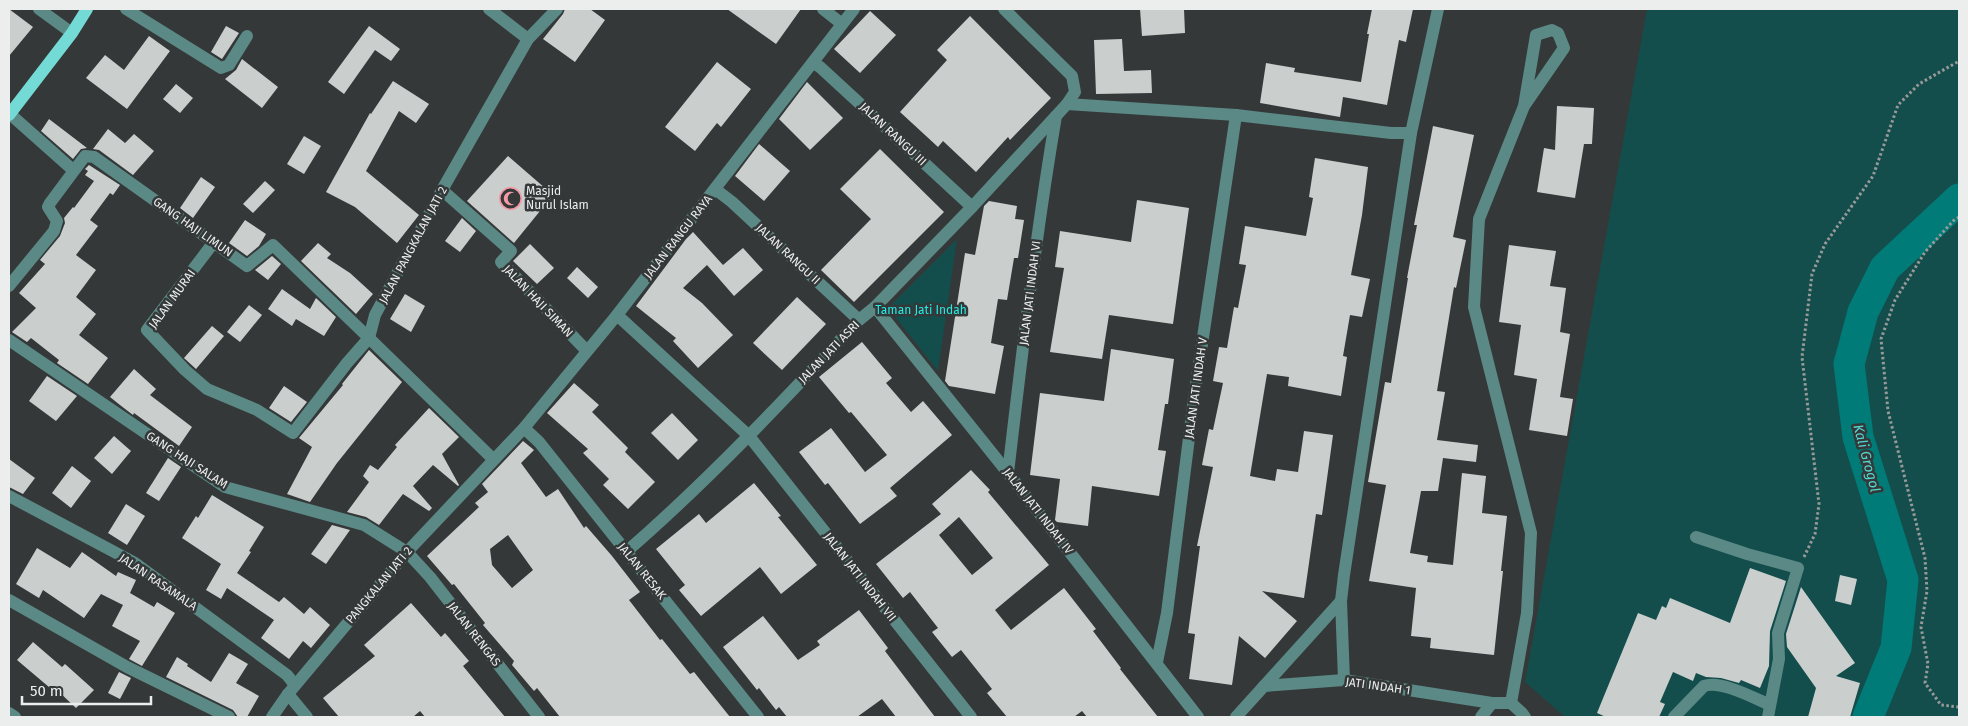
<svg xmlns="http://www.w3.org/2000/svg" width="1968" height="726" font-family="'Fira Sans',sans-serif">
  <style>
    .green { fill: #144e4c }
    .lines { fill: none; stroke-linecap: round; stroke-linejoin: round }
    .river { stroke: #007b77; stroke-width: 31 }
    .building { fill: #cacfce; fill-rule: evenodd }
    .path { stroke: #989a9a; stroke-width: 3; stroke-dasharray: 2.5 2.5; stroke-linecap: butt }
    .minor { stroke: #5a8986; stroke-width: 12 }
    .major { stroke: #74dad5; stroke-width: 12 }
    .labels { text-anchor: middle; stroke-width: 5; stroke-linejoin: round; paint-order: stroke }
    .street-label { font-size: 12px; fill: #eceeee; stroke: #353838 }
    .poi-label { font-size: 12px; fill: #eceeee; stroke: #353838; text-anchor: start }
    .park-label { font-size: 12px; fill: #21ede6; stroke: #353838 }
    .water-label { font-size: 14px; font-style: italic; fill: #52d7d1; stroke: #353838 }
  </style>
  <rect width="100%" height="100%" fill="#353838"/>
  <g class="green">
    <path d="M1647,9H1959V717H1565L1525,682Z"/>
    <path d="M957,239L938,371L888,308Z"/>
  </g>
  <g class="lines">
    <path class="river" d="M1868,717L1896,648L1903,580L1858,437L1849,364L1863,312L1885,268L1959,199"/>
  </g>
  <g class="building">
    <path d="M9,9L33,27L9,56Z"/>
    <path d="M565,9H590L605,20L575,62L543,39L563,14Z"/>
    <path d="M727,9H801L776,44Z"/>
    <path d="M1140,9H1184L1185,33L1142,36Z"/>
    <path d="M1372,9H1413L1406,42L1399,40L1387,105L1343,97L1340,117L1260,103L1266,63L1295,68L1294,72L1361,82L1369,34H1367Z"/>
    <path d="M870,11L896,35L860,73L834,49Z"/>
    <path d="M970,16L1051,98L1010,140L1008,137L976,172L943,141L938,147L900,112L947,60L937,50Z"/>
    <path d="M226,26L239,33L222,59L211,52Z"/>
    <path d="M369,26L400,49L391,61L375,50L344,94L328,82Z"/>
    <path d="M149,36L170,51L127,109L86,78L105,55L124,70Z"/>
    <path d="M1122,39L1124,71L1151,70L1152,93L1096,94L1094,40Z"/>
    <path d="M242,59L278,87L262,108L225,79L236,70Z"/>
    <path d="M717,62L751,89L721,127L717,123L695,151L665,127Z"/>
    <path d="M393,81L429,104L416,123L399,111L366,171L419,215L397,243L355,207L326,192L370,113L371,114Z"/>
    <path d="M807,82L843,118L810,150L779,119Z"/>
    <path d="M176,84L193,98L180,113L163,99Z"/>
    <path d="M1557,106L1594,108L1592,144H1584L1575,198L1537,192L1544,148L1555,150Z"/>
    <path d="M49,119L87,148L81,149L73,159L41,131Z"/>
    <path d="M1433,126L1474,135L1453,237L1466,240L1456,288L1454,287L1437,391L1445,392L1437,440L1478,445L1476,462L1443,458L1438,491H1421L1410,553L1428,556L1427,562L1453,565L1462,473L1486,476L1482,513L1507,516L1501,571H1503L1494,655L1430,648L1431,638L1411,636L1416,588L1369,581L1386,485L1368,482L1385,382L1391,383L1408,278H1407L1417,225H1414Z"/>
    <path d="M108,129L125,143L134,134L154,151L133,175L99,150L93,149Z"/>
    <path d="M304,136L321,146L304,174L287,164Z"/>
    <path d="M759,144L790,171L764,201L735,176Z"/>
    <path d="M880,149L944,212L854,302L821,270L871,219L840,189Z"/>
    <path d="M508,156L553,195L514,243L467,201Z"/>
    <path d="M1315,158L1368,167L1362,215L1351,275L1370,279L1362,317L1350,315L1343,356L1347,357L1341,396L1288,386L1289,377L1267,374L1250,476L1275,481L1277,469L1298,472L1304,431L1333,435L1322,515L1316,514L1304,598L1262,591L1297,621L1265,658L1239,636L1232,685L1189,679L1195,634L1188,633L1200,546H1197L1213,467L1202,465L1209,429L1213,430L1223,383L1213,381L1219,347L1227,348L1234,307L1238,308L1246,265L1239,264L1245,226L1306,236L1313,198L1309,197Z"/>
    <path d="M89,165L120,185L113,195L110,193L90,220L98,226L76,255L96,270L76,297L96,314L79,335L108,358L88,384L57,363L59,360L31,338L27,342L12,332L36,308L19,293L45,264L40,260L60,236L65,223L64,218L73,207L74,208L94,181L85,175L88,171L85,169Z"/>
    <path d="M201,177L215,187L193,218L180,208Z"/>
    <path d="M265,181L275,190L253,213L243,204Z"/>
    <path d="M1137,200L1189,208L1173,324L1109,315L1102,359L1050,352L1064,268L1055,267L1060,231L1131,242Z"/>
    <path d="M989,201L1017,206L1015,219L1024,220L1018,258H1014L1007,300L998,299L991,343L1004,346L995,394L949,386L945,381L965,253L975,255L984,206Z"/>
    <path d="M462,218L476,231L460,252L445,241Z"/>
    <path d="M245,220L266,234L259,246L247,256L229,243Z"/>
    <path d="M693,232L723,265L743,248L763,270L734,296L707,265L683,288L702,303L733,335L698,368L673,341L676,338L636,306L686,239Z"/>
    <path d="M318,243L331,254L327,258L350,273L373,294L356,314L301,261Z"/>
    <path d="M530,244L554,268L537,284L513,261Z"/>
    <path d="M1509,245L1556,251L1550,286L1566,288L1560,332L1570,334L1560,397L1573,399L1567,436L1529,430L1537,379L1514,375L1521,325L1499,322Z"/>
    <path d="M272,256L281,264L268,280L255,270Z"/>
    <path d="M577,267L598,287L588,298L567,278Z"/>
    <path d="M282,289L310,309L316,298L336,317L324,336L296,319L292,326L268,309Z"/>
    <path d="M405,294L425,306L411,332L390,319Z"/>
    <path d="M797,297L826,324L782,370L753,343Z"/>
    <path d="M249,305L262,315L240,342L227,332Z"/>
    <path d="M212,326L224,336L196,369L184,358Z"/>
    <path d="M862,342L892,378L886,383L911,412L923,401L952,435L890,488L897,496L860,524L828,483L825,485L799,452L831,428L865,472L887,455L851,412L849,413L819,377Z"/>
    <path d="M1111,349L1174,359L1168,404H1165L1158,450L1166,451L1159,496L1092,486L1088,526L1057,522L1055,520L1060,479L1030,475L1040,393L1104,401Z"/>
    <path d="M369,350L402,382L337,463L310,502L287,494L312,447L299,438L343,385L342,384Z"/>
    <path d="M134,369L156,389L150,395L192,427L179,446L134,413L133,415L120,405L110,397Z"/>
    <path d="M47,376L77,396L56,421L29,401Z"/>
    <path d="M574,383L599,405L592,412L628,448L625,452L655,482L628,509L603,485L609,479L583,453L588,449L547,413Z"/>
    <path d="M284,386L307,402L291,422L269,408Z"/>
    <path d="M429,408L459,437L442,454L459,485L458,486L433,465L413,486L432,508L429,511L403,494L379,525L366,517L347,512L369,482L363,476L370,465L378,470L397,447L395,445Z"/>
    <path d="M672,413L698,440L678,460L651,433Z"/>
    <path d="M114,436L131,451L112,474L94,458Z"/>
    <path d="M523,441L534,450L521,463L546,497L558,489L584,528L586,526L612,556L640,592L629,600L660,640L662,639L690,674L694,672L730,717H560L537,688L534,691L512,665L514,661L483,625L485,623L454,584L452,585L427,556L479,507L475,503L488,492L482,484ZM508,535L533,570L512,588L492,565L490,549Z"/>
    <path d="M168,458L181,467L159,501L146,493Z"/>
    <path d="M9,459L35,478L23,494L9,487Z"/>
    <path d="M72,466L91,481L71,508L52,493Z"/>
    <path d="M971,470L990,490L988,492L1049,565L995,610L1011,630L1064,588L1096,629L1093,631L1121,668L1120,669L1158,717H1087L1082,711L1074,717H1007L987,693L992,689L961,650L952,657L932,632L938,628L910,592L903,598L876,564L941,514L932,504ZM959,517L993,558L972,575L939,535Z"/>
    <path d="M754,483L781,516L778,517L817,565L781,594L760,567L701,616L679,590L685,585L656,549L699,514L706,523Z"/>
    <path d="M212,495L264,527L249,551L251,552L237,573L279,602L284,597L304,614L310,607L330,625L311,648L303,641L289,659L261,638L274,620L227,588L221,599L206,590L221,564L182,538L196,516L198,518Z"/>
    <path d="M126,504L145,516L127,545L108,533Z"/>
    <path d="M332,525L350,530L326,564L311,554Z"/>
    <path d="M37,548L70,568L82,552L116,576L118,572L136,580L130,593L154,607L157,602L175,613L142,666L129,659L140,641L112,626L123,605L101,594L84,618L43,590L39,598L16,584Z"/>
    <path d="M1750,568L1786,581L1770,631L1769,666L1760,688L1741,680L1739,683L1721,678L1706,677L1696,673L1693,681L1673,672L1660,702L1665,704L1659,717H1606L1597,713L1638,613L1656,620L1662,606L1666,608L1670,598L1730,623Z"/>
    <path d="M1840,575L1857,579L1851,605L1835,601Z"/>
    <path d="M1801,587L1855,663L1836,676L1860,683L1850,717H1808L1816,688L1787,647L1786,634Z"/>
    <path d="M411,603L441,637L445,633L469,661L463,666L505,717H425L420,711L413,717H339L323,698L375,656L364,645Z"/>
    <path d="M859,610L888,648L885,651L935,717H896L882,699L857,717H787L779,707L776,710L759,688L757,690L723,647L763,616L798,660L820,645L817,641Z"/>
    <path d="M33,642L62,667L65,664L94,690L76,708L58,691L56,693L17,660Z"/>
    <path d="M229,653L248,664L236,683L259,696L247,717H238L233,710L166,677L177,657L188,664L187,666L211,682Z"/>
    <path d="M119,672L131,678L120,699L108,693Z"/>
  </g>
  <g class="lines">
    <g class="path">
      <path d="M1959,217L1953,221L1925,252L1895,300L1881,339L1888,411L1925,558L1927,591L1921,627L1928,664L1925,683L1941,705L1959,707"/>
      <path d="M1804,557L1815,534L1819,504L1802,357L1812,274L1825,244L1873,176L1898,105L1919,84L1959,61"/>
    </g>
    <g class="minor">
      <path d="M39,9L72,33"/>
      <path d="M126,9L221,68L229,65L247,36"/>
      <path d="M489,9L528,39"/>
      <path d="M823,9L842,24"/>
      <path d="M813,63L820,67L972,207"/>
      <path d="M1067,104L1236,115L1391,133H1411"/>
      <path d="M10,114L73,170"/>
      <path d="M715,189L732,202L859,320"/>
      <path d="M442,190L511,251L501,262L587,351"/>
      <path d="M9,286L54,231L57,221L48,207L50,203L85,156L94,157L247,266L273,245L369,338L347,363L293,433L257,410L207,389L185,370L147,330L214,242"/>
      <path d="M875,307L1008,473L1198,717"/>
      <path d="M617,315L749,436L971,717"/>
      <path d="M9,340L225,487L364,525L407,552L430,577L539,717"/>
      <path d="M524,428L539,442L758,717"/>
      <path d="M493,459L369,338L375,315L442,190L528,39L557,9"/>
      <path d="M1008,473C1022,353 1036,234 1056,116"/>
      <path d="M9,496L135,563L287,675L295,685"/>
      <path d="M1696,537L1747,554L1798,568L1778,633L1779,659L1768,717"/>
      <path d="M626,552C709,480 784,400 859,320L875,307L972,207L1067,104L1075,92L1072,76L1004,9"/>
      <path d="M9,600L127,667L229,717"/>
      <path d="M1157,662L1167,613L1194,398L1236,115"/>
      <path d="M1344,680L1341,601L1344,575L1411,133L1438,9"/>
      <path d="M1264,686L1344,680L1492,703H1511"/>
      <path d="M288,694L307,717"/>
      <path d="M1511,703L1527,613L1531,533L1474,307L1479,219L1524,106L1536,35L1552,30L1558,33L1564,48L1524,106"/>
      <path d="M1511,703L1522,713L1525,717"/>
      <path d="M9,713L15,717"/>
      <path d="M272,717L288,694L407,552L524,428L617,315L854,9"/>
      <path d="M1236,717L1341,601"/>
      <path d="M1481,717L1492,703"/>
      <path d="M1674,717L1704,686C1721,680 1754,698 1770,705"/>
    </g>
    <path class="major" d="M9,115L72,33L87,9"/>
  </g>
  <defs>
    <symbol id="mosque-ring" viewBox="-11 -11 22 22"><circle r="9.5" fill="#353838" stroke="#f49aa6" stroke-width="1.5"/><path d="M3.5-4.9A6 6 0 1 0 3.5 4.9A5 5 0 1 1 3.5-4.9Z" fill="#f49aa6"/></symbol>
  </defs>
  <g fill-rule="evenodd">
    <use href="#mosque-ring" x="498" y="186" width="25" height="25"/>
  </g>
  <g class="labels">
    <g class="street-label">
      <text transform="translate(893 134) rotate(43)" y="4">JALAN RANGU III</text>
      <text transform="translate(193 227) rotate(35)" y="4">GANG HAJI LIMUN</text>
      <text transform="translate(678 237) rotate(-52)" y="4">JALAN RANGU RAYA</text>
      <text transform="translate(413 245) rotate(-62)" y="4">JALAN PANGKALAN JATI 2</text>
      <text transform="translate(788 254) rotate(43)" y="4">JALAN RANGU II</text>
      <text transform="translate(1030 293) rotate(-83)" y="4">JALAN JATI INDAH VI</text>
      <text transform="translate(172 299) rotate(-54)" y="4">JALAN MURAI</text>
      <text transform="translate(538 301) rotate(46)" y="4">JALAN HAJI SIMAN</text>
      <text transform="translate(829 352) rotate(-46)" y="4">JALAN JATI ASRI</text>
      <text transform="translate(1196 388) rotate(-82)" y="4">JALAN JATI INDAH V</text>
      <text transform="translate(187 460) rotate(33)" y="4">GANG HAJI SALAM</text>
      <text transform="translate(1038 511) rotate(52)" y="4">JALAN JATI INDAH IV</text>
      <text transform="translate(642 571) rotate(51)" y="4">JALAN RESAK</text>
      <text transform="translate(860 577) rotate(52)" y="4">JALAN JATI INDAH VII</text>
      <text transform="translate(158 582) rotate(34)" y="4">JALAN RASAMALA</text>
      <text transform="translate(379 585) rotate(-50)" y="4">PANGKALAN JATI 2</text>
      <text transform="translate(474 634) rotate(52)" y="4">JALAN RENGAS</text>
      <text transform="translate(1378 686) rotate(8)" y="4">JATI INDAH 1</text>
    </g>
    <g class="poi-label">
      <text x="526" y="195">Masjid<tspan x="526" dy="14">Nurul Islam</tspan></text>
    </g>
    <g class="park-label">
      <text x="921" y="314">Taman Jati Indah</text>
    </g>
    <g class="water-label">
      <text transform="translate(1867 458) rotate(75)" y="5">Kali Grogol</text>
    </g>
  </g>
  <rect width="1968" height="726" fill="none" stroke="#eceeee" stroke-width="20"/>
  <path d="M22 696v8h129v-8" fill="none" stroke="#eceeee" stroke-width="2.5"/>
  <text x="30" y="696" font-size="15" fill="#eceeee" stroke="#353838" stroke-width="4" paint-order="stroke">50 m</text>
</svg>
